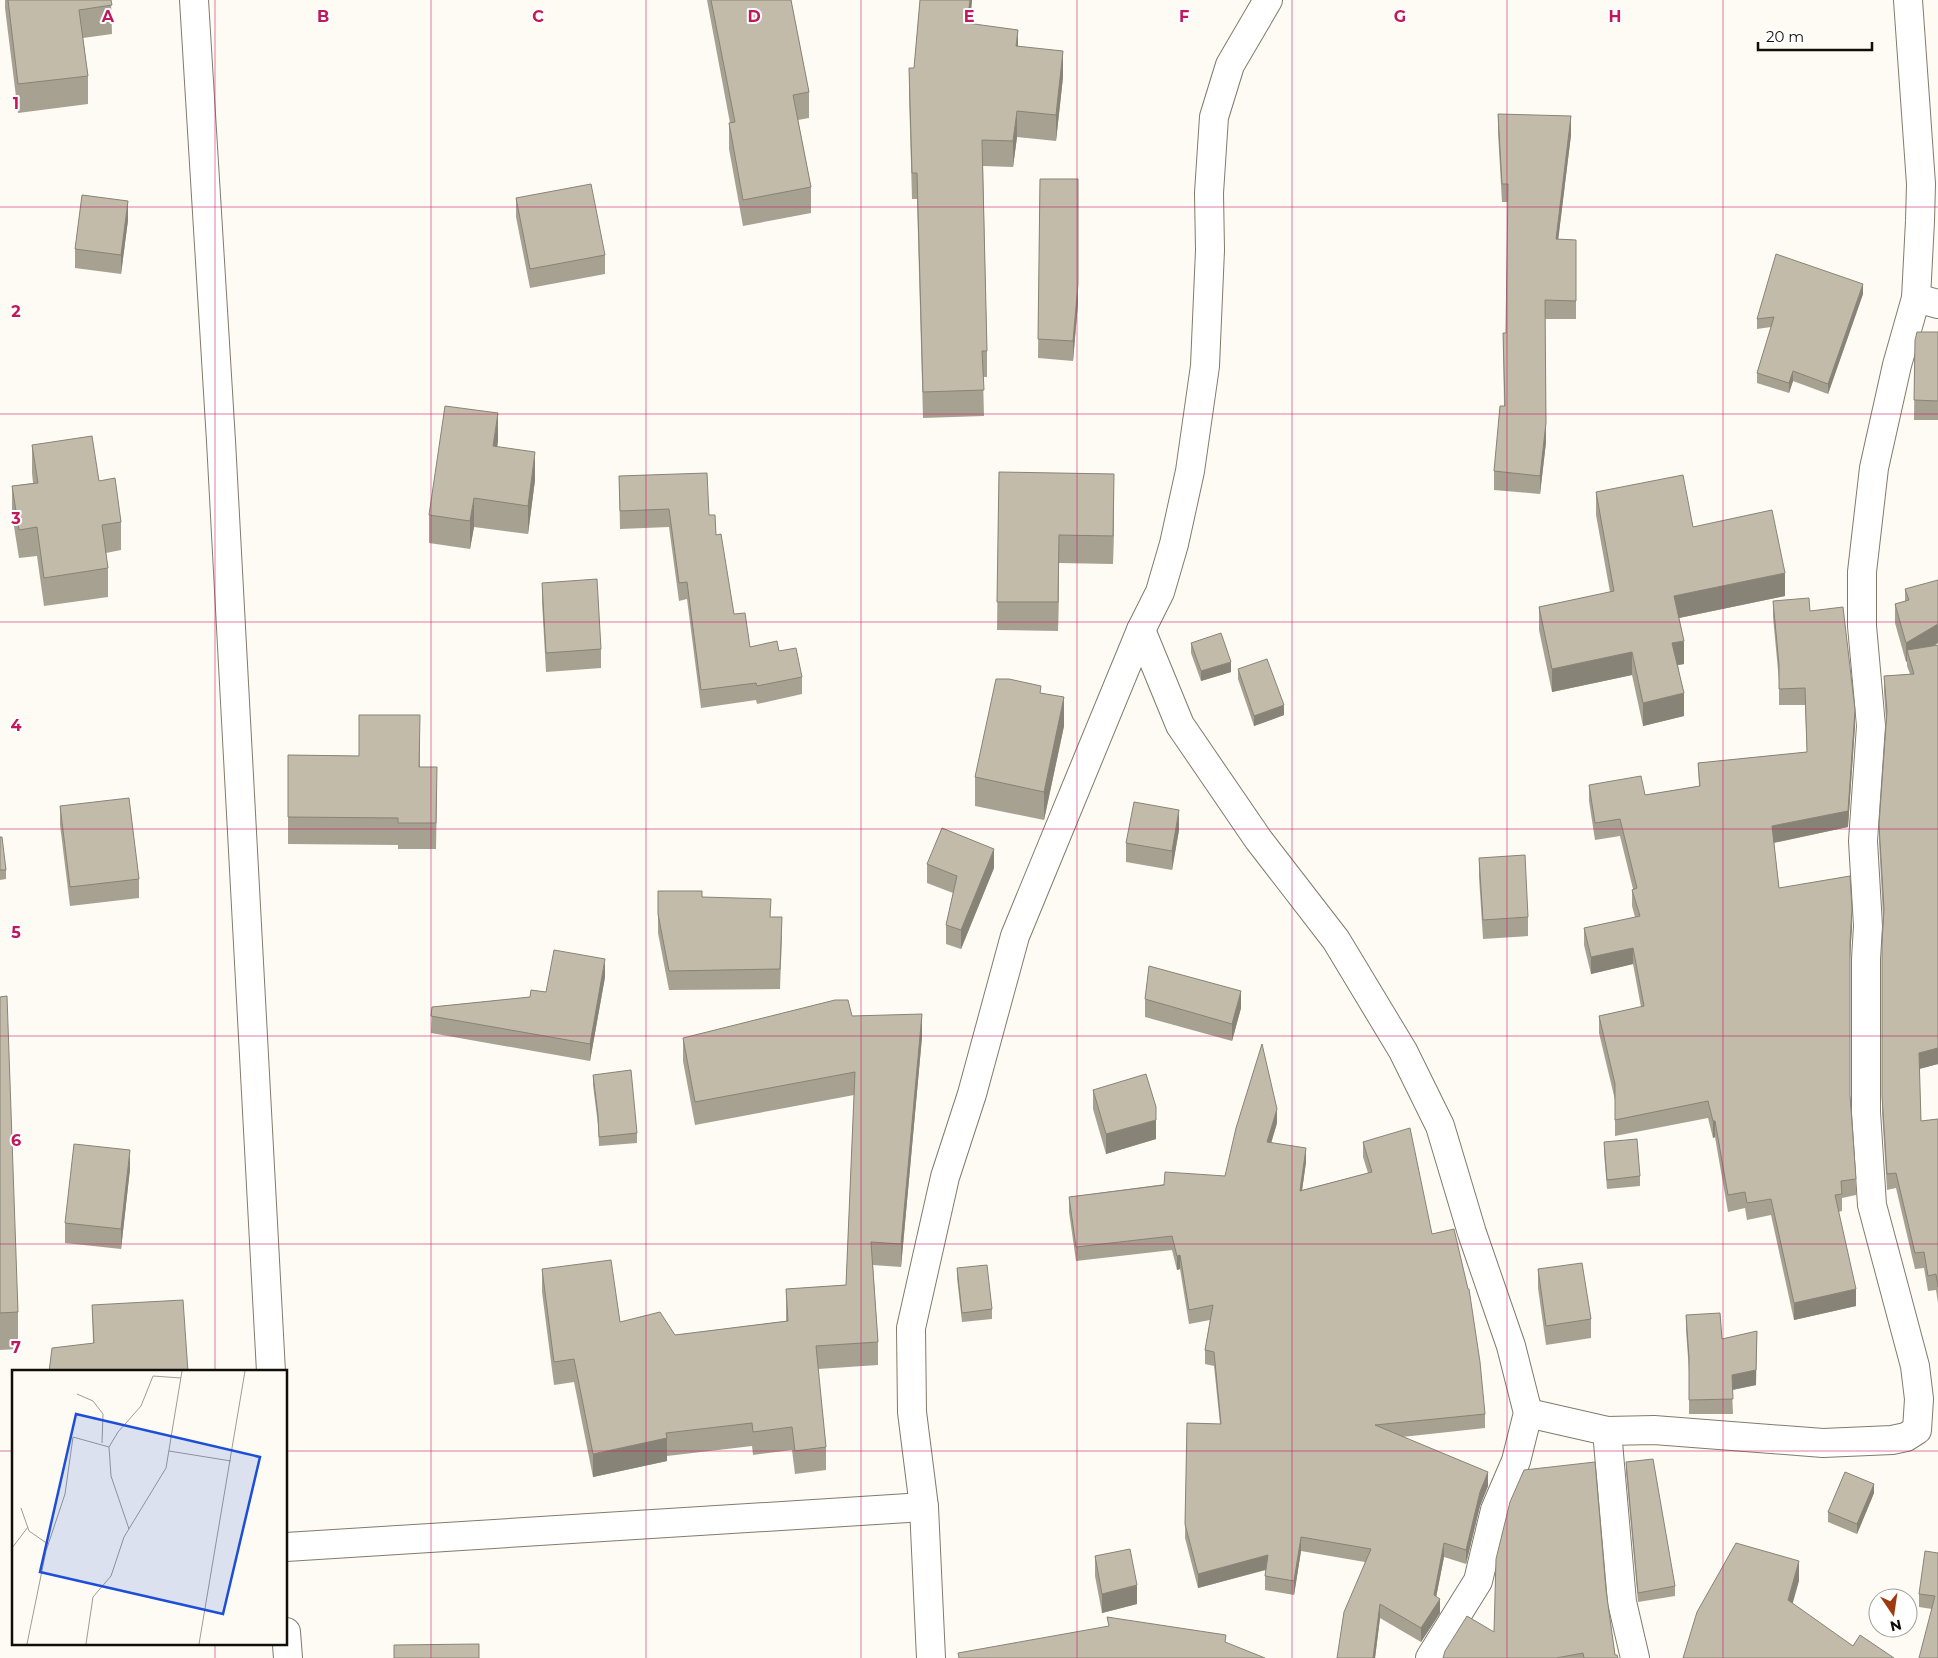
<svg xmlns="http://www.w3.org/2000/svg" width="1938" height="1658" font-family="Montserrat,sans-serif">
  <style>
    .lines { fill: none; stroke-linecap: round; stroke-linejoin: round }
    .minor-casing { stroke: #817b6c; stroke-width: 30 }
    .minor { stroke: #fff; stroke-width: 28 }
    .wall { fill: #a7a192 }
    .shaded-wall { fill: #888377 }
    .building { fill: #c2bbaa; stroke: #888377 }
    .grid { fill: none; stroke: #c2185b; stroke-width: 1; stroke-opacity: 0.55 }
    .inset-road { fill: none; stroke: #9f9c96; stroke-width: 1 }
    .view { fill: #1d4ed8; fill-opacity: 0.15; stroke: #1d4ed8; stroke-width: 2.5 }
    .inset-edge { fill: none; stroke: #100e08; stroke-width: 2.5 }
    .grid-label { font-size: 16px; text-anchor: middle; font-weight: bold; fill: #c2185b; stroke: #fff; stroke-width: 4; stroke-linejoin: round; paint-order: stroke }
  </style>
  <rect width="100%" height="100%" fill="#fefbf4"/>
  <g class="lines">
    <defs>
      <g id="minor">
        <path d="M194,0L221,441L271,1372"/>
        <path d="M1916,298L1938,304"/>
        <path d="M1141,630L1180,725L1258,839L1336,940L1403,1051L1440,1126L1472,1233L1511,1346L1528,1413L1516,1461L1495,1510L1478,1581L1430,1658"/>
        <path d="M1528,1413L1607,1431L1654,1430L1823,1443L1892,1440L1906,1437L1917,1430L1919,1399L1915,1366L1872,1205L1866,1112V959L1868,926L1863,841L1871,726L1862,626V572L1874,468L1897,365L1916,298L1920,221L1921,184L1908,0"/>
        <path d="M1607,1431L1622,1602L1635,1658"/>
        <path d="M286,1547L924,1507"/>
        <path d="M286,1632L288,1658"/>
        <path d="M931,1658L924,1507L912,1412L911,1328L945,1177L972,1094L1015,936L1141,630L1160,592L1174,544L1190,471L1205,366L1210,250L1209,193L1214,117L1230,65L1268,0"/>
      </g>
    </defs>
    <use href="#minor" class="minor-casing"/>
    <use href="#minor" class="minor"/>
  </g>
  <g class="wall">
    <path d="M5,0H111L112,34L83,38L88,76V104L18,113L5,8Z"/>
    <path d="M707,0H791L809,92V118L798,120L811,187V213L743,226L729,149V123H730Z"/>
    <path d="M920,0H972L970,24L1018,46L1063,77L1056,141L1017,137L1013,167L983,166L987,351V377H983L984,416L923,418L917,199H912L909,94V68H914Z"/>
    <path d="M1498,114L1571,135L1558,239L1576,240V319H1545L1546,442L1540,494L1494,490V471L1504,406L1503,333H1506L1508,202H1502L1498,133Z"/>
    <path d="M1040,179L1078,303L1073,361L1038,358Z"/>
    <path d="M516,198L605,255V274L530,288L516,217Z"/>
    <path d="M128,220L121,274L75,268V249Z"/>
    <path d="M1863,294L1828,394L1793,381L1789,393L1757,383V373L1771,327L1757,329V319Z"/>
    <path d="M1938,332V420H1914L1915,340Z"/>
    <path d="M498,441L497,447L535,480L528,534L474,527L470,549L429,543V515Z"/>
    <path d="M32,445L99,481L121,522V550L106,553L108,568V597L44,606L37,556L19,558L12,514V486L33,483L32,473Z"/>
    <path d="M999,472L1114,502L1113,564L1059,563L1058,631L997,630Z"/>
    <path d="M619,476L709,515L716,535L734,614L750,647L779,651L802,677V694L757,704L756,700L701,708L687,599L679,601L669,527L620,529Z"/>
    <path d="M1596,492L1693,527L1785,596L1679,618L1684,664L1678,665L1684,716L1643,726L1632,675L1552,692L1539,630V607L1610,592L1596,515Z"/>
    <path d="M542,583L601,649V668L546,672L542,602Z"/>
    <path d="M1905,589L1938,643L1935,645H1938V1064L1919,1069L1921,1121L1938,1119V1303L1936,1290L1928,1291L1924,1268L1915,1269L1896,1188L1887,1190L1882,1112V944L1883,917L1879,841V825L1886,720L1884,692V676L1910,674L1907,666V661L1906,662L1895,623V604L1905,601Z"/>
    <path d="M1773,601L1810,611L1855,726L1848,827L1774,843L1779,888L1852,926L1850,959V1095L1856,1179V1195L1842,1198V1211L1838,1212L1856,1306L1794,1320L1771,1215L1747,1220L1745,1208L1728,1212L1715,1137L1713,1138L1708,1118L1615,1136V1100L1599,1033V1016L1641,1007L1633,964L1591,974L1584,945V928L1635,917L1632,906V890L1633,889L1620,836L1595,840L1589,801V785L1645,795L1699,786L1698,763L1807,752L1805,705H1779V681L1773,617Z"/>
    <path d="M1191,643L1231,672L1201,681L1191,653Z"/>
    <path d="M1238,669L1284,715L1254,726L1238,679Z"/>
    <path d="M1041,693L1064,726L1044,820L975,806V777Z"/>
    <path d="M420,742V767L437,794L436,849H398V845L288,844V755L359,756Z"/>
    <path d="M60,806L139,879V898L70,906L60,825Z"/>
    <path d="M1179,830L1172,870L1126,862V843Z"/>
    <path d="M0,837L6,870V879L0,880Z"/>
    <path d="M1479,858L1528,917V936L1483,939L1479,877Z"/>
    <path d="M927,864L994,868L961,949L946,944V925L953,893L927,883Z"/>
    <path d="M658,891L702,897L771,917L782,936L780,989L669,990L658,933Z"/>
    <path d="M605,977L590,1061L431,1033L432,1007L530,997Z"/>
    <path d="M0,997L18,1312V1349L0,1350Z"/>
    <path d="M1145,999L1241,1008L1232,1041L1145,1017Z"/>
    <path d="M852,1016L922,1037L901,1267L873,1265L878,1342V1365L818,1369L826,1447V1470L795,1474L792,1450L753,1455L752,1446L667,1456V1461L593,1477L574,1382L554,1385L542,1292V1269L620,1322L675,1335L786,1321V1289L846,1285L854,1095L695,1125L683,1061V1038Z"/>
    <path d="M593,1075L637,1133V1143L599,1146L598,1125L593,1085Z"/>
    <path d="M1093,1090L1156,1139L1106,1154L1093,1109Z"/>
    <path d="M1277,1123L1271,1143L1306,1162L1302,1190L1368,1173L1363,1157V1142L1432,1234L1485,1414V1428L1402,1437L1488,1486L1480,1506L1466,1564L1444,1557L1436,1597L1440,1613L1421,1642L1380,1618L1375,1658H1337L1365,1562L1301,1551L1294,1595L1265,1590V1576L1266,1570L1198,1588L1185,1538L1187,1423L1220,1424L1214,1366L1205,1364V1350L1210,1320L1189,1324L1180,1269L1177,1270L1172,1250L1076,1261L1069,1212V1197L1225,1176Z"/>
    <path d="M1604,1142L1640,1176V1186L1607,1189L1604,1152Z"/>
    <path d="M130,1169L121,1249L65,1243V1223Z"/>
    <path d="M957,1268L992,1309V1319L962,1322L957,1278Z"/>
    <path d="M1538,1269L1591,1319V1338L1546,1345L1538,1288Z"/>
    <path d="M92,1305L188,1372L93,1343Z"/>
    <path d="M1686,1315L1722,1339L1756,1385L1732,1390L1733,1414H1689V1371L1686,1330Z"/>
    <path d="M1626,1462L1675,1586V1596L1638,1602L1626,1472Z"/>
    <path d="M1874,1493L1857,1534L1828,1522V1512Z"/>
    <path d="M1938,1553V1658L1932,1609L1919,1607V1594Z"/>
    <path d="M1095,1556L1137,1604L1102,1613L1095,1576Z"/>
    <path d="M1606,1590L1615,1655L1618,1658H1443L1494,1632Z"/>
  </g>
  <g class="shaded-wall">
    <path d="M970,0H972L967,49V23Z"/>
    <path d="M1018,30V55L1016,46Z"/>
    <path d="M1063,51V77L1056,141V115Z"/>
    <path d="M1017,111V137L1013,167V141Z"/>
    <path d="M1571,116V135L1556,258V239Z"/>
    <path d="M128,201V220L121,274V255Z"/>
    <path d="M1078,284V303L1073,361V341Z"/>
    <path d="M1863,284V294L1828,394V384Z"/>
    <path d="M1793,371V381L1789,393V383Z"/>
    <path d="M498,413V441L493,475V446Z"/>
    <path d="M1546,423V442L1540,494V476Z"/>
    <path d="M535,452V480L528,534V506Z"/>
    <path d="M1114,474V502L1113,564V536Z"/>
    <path d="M474,498V527L470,549V521Z"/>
    <path d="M1059,535V563L1058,631V602Z"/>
    <path d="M1785,573V596L1674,619V596Z"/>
    <path d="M1938,624V643L1910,660L1907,650V661L1906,662V643Z"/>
    <path d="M1684,641V664L1672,666V643Z"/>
    <path d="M1632,652V675L1552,692V669Z"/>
    <path d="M1231,662V672L1201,681V671Z"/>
    <path d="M1684,693V716L1643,726V703Z"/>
    <path d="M1064,697V726L1044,820V792Z"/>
    <path d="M1284,705V715L1254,726V716Z"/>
    <path d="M1855,710V726L1848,827L1772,843V826Z"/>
    <path d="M1179,810V830L1172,870V851Z"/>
    <path d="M994,849V868L961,949V930Z"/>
    <path d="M1852,909V926L1850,959V942Z"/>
    <path d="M1633,948V964L1591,974V957Z"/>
    <path d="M605,959V977L590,1061V1044Z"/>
    <path d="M1241,991V1008L1232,1041V1024Z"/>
    <path d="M922,1014V1037L901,1267V1244Z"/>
    <path d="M1938,1048V1064L1919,1069V1053Z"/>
    <path d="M1277,1109V1123L1267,1157V1142Z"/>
    <path d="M1156,1120V1139L1106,1154V1134Z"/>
    <path d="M1713,1121H1715V1137L1713,1138Z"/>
    <path d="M1306,1148V1162L1300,1205V1191Z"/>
    <path d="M130,1150V1169L121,1249V1229Z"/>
    <path d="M1180,1255V1269L1177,1270V1256Z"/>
    <path d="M1856,1289V1306L1794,1320V1303Z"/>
    <path d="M1757,1331L1756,1385L1732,1390V1375Z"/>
    <path d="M667,1438V1461L593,1477V1454Z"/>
    <path d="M1488,1472V1486L1480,1506L1466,1564V1550L1480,1492Z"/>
    <path d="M1874,1484V1493L1857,1534V1524Z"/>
    <path d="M1301,1537V1551L1294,1595V1581Z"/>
    <path d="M1444,1543V1557L1434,1608L1440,1599V1613L1421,1642V1628L1434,1595Z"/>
    <path d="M1268,1555V1569L1198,1588V1574Z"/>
    <path d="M1799,1561V1581L1788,1620V1600Z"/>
    <path d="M1137,1585V1604L1102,1613V1594Z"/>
    <path d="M1380,1604V1618L1375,1658H1373Z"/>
  </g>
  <g class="building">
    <path d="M8,0H111L112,5L79,10L88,76L18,84Z"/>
    <path d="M711,0H791L809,92L793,95L811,187L743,200L729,123L735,122Z"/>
    <path d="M920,0H970L967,23L1018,30L1016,46L1063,51L1056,115L1017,111L1013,141L982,140L987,351H982L984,390L923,392L917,173H912L909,68H914Z"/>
    <path d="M1498,114L1571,116L1556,239L1576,240V301L1545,300L1546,423L1540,476L1494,471L1500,406H1505L1503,333H1506L1508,184H1502Z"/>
    <path d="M1040,179H1078V284L1073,341L1038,339Z"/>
    <path d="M591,184L605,255L530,269L516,198Z"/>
    <path d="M82,195L128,201L121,255L75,249Z"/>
    <path d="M1776,254L1863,284L1828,384L1793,371L1789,383L1757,373L1774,317L1757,319Z"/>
    <path d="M1917,332H1938V401L1914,400L1915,340Z"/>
    <path d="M445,406L498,413L493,446L535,452L528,506L474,498L470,521L429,515Z"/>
    <path d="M92,436L99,481L115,478L121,522L102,525L108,568L44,578L37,527L19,530L12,486L38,483L32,445Z"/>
    <path d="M999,472L1114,474L1113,536L1059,535L1058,602H997Z"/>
    <path d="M707,473L709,515H715L716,535L721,534L734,614L745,613L750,647L777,641L779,651L796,648L802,677L757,686L756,683L701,690L687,582L679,583L669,509L620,511L619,476Z"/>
    <path d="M1683,475L1693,527L1772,510L1785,573L1674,596L1684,641L1672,643L1684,693L1643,703L1632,652L1552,669L1539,607L1614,591L1596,492Z"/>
    <path d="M597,579L601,649L546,653L542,583Z"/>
    <path d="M1938,580V624L1906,643L1895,604L1909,600L1905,589Z"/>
    <path d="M1809,598L1810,611L1843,607L1855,710L1848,811L1772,826L1779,888L1850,876L1852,909L1850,942V1095L1856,1179L1841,1181L1842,1194L1835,1195L1856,1289L1794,1303L1771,1199L1747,1203L1745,1192L1728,1195L1715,1121H1713L1708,1101L1615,1120V1084L1599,1016L1644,1006L1633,948L1591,957L1584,928L1640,916L1632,890L1637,888L1620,819L1595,823L1589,785L1641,776L1645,795L1700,786L1698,763L1807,752L1805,688L1779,689V665L1773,601Z"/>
    <path d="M1221,633L1231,662L1201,671L1191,643Z"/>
    <path d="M1938,645V1048L1919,1053L1921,1121L1938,1119V1287L1936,1274L1928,1276L1924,1252L1915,1253L1896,1173L1887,1174L1882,1096V944L1884,909L1879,825L1887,711L1884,676L1914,674L1907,650Z"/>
    <path d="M1267,659L1284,705L1254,716L1238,669Z"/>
    <path d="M996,679H1009L1041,686L1040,693L1064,697L1044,792L975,777Z"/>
    <path d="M359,715H420L419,767H437L436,823H398V818L288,817V755L359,756Z"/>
    <path d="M129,798L139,879L70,887L60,806Z"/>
    <path d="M1134,802L1179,810L1172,851L1126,843Z"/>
    <path d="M942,828L994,849L961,930L946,925L957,876L927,864Z"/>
    <path d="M0,837H2L6,870H0Z"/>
    <path d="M1525,855L1528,917L1483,920L1479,858Z"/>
    <path d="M658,891H702V897L771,899L770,917H782L780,969L669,971L658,914Z"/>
    <path d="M554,950L605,959L590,1044L431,1016L432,1007L530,997L531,990L546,992Z"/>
    <path d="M1149,966L1241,991L1232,1024L1145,999Z"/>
    <path d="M7,996L18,1312L0,1313V997Z"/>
    <path d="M835,1000H848L852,1016L922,1014L901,1244L871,1242L878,1342L816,1346L826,1447L795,1451L792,1427L753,1432L752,1423L666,1433L667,1438L593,1454L574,1359L554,1362L542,1269L611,1260L620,1322L660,1312L675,1335L788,1321L786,1289L846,1285L855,1072L695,1102L683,1038Z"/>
    <path d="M1262,1044L1277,1109L1267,1142L1306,1148L1300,1191L1372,1172L1363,1142L1410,1128L1432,1234L1454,1229L1468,1289H1469L1480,1362L1485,1414L1375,1425L1488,1472L1480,1492L1466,1550L1444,1543L1434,1595L1440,1599L1421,1628L1380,1604L1373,1658H1337L1344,1612L1371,1549L1301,1537L1294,1581L1265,1576L1268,1555L1198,1574L1185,1524L1187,1423L1221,1424L1214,1352L1205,1350L1213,1305L1189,1310L1180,1255L1177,1256L1172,1236L1076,1247L1069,1197L1164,1185L1165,1172L1225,1176L1236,1128Z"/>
    <path d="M631,1070L637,1133L599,1137L598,1115L593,1075Z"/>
    <path d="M1146,1074L1156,1107V1120L1106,1134L1093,1090Z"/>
    <path d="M1637,1139L1640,1176L1607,1180L1604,1142Z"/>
    <path d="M74,1144L130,1150L121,1229L65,1223Z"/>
    <path d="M1582,1263L1591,1319L1546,1326L1538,1269Z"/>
    <path d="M987,1265L992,1309L962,1313L957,1268Z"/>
    <path d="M183,1300L188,1372H49L52,1348L94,1343L92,1305Z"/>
    <path d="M1720,1313L1722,1339L1757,1331L1756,1370L1732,1375L1733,1399L1689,1400V1358L1686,1315Z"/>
    <path d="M1653,1459L1675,1586L1638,1593L1626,1462Z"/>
    <path d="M1595,1462L1606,1590L1615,1655H1617L1618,1658H1584L1583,1653L1556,1658H1443L1445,1651L1467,1616L1494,1632L1496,1559L1510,1502L1524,1470Z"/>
    <path d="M1845,1472L1874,1484L1857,1524L1828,1512Z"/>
    <path d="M1736,1543L1799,1561L1788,1600L1853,1646L1860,1635L1894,1658H1683L1697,1612Z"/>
    <path d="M1130,1549L1137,1585L1102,1594L1095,1556Z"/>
    <path d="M1925,1551L1938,1553V1658H1919L1935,1596L1919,1594Z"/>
    <path d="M1107,1617L1226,1635L1225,1642L1265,1658H959L958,1653L1109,1626Z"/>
    <path d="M479,1644V1658H394V1645Z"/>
  </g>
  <path class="grid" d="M215,0V1372M431,0V1658M646,0V1658M861,0V1658M1077,0V1658M1292,0V1658M1507,0V1658M1723,0V1658M0,207H1938M0,414H1938M0,622H1938M0,829H1938M0,1036H1938M0,1244H1938M0,1451H14M286,1451H1938M215,1644V1658"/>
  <g transform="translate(12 1370)">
    <rect width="275" height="275" fill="#fefbf4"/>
    <path class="inset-road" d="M65,24L81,31L91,44L90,73M157,81L219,91M9,138L17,161L36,174M117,159L99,106L97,77L106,62L129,36L141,6L169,8M0,178L16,157M15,274L34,181L53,124L61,67L97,77M74,274L81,227L99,206L112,167L154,98L170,1M187,274L233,1"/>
    <path class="view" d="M64,44L248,87L211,244L28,202Z"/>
    <rect width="275" height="275" class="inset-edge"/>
  </g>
  <g class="grid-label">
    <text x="108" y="22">A</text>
    <text x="323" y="22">B</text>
    <text x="538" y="22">C</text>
    <text x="754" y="22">D</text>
    <text x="969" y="22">E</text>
    <text x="1184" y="22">F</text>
    <text x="1400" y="22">G</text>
    <text x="1615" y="22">H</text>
    <text x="16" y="109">1</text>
    <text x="16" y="317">2</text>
    <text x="16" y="524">3</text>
    <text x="16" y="731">4</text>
    <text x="16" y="938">5</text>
    <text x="16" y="1146">6</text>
    <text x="16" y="1353">7</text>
  </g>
  <g transform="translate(1893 1613) rotate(167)"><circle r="24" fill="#ffffff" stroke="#9f9f9c"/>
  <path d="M0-4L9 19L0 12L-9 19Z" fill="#9f3a0e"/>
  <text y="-8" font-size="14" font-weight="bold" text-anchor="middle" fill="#100e08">N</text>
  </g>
  <path d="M1758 42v8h114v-8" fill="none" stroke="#100e08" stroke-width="2.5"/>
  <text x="1766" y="42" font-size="15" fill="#100e08" stroke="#ffffff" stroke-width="4" paint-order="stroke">20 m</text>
</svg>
